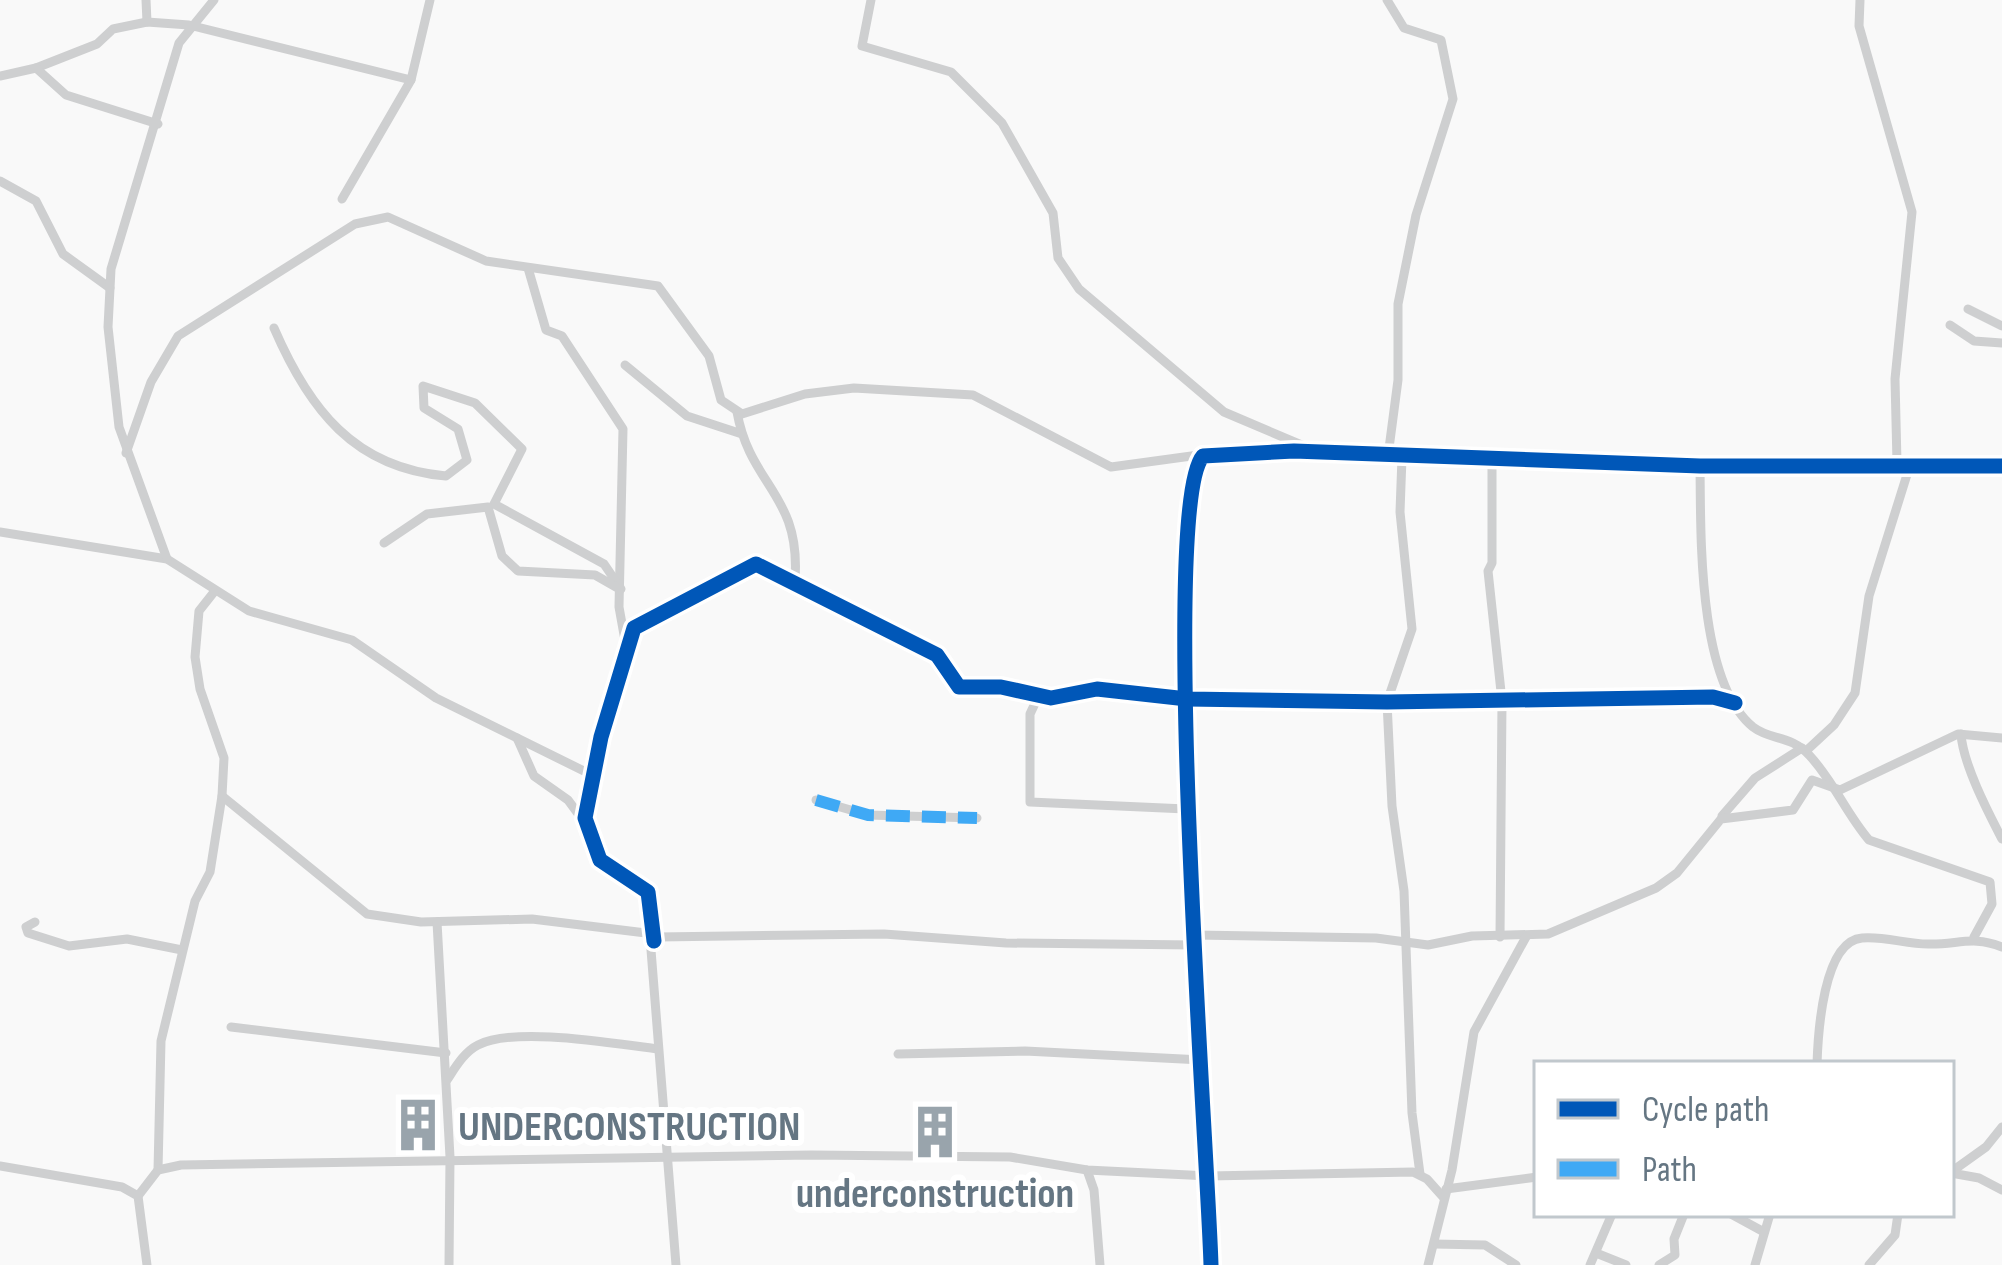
<svg xmlns="http://www.w3.org/2000/svg" width="2002" height="1265" font-family="'Sofia Sans Condensed',sans-serif">
  <style>
    .lines { fill: none; stroke-linecap: round; stroke-linejoin: round }
    .minor { stroke: #cecfd0; stroke-width: 9 }
    .quiet { stroke: #3fa9f5; stroke-width: 12; stroke-dasharray: 24 12; stroke-linecap: butt }
    .cycleway-casing { stroke: #fff; stroke-width: 22 }
    .cycleway { stroke: #0057b8; stroke-width: 15 }
    .labels { text-anchor: middle; stroke-width: 12; stroke-linejoin: round; paint-order: stroke }
    .poi-label { font-size: 42px; font-weight: bold; fill: #657683; stroke: #fff; text-anchor: start }
  </style>
  <rect width="100%" height="100%" fill="#f9f9f9"/>
  <g class="lines">
    <g class="minor">
      <path d="M146,0L147,22"/>
      <path d="M871,0L862,46L951,72L1002,123L1053,213L1058,258L1079,289L1224,412L1311,449"/>
      <path d="M1387,0L1404,28L1441,40L1453,99L1416,215L1398,304V380L1388,456"/>
      <path d="M1860,0L1859,26L1912,212L1895,379L1897,463"/>
      <path d="M36,68L97,44L113,29L147,22L189,25L411,80L430,0"/>
      <path d="M0,76L36,68L66,95L158,124"/>
      <path d="M0,181L36,201L63,254L110,288"/>
      <path d="M342,199L411,80"/>
      <path d="M528,268L546,330L562,336L623,429L619,607L626,646"/>
      <path d="M1968,309L2002,326"/>
      <path d="M1950,325L1974,341L2002,343"/>
      <path d="M274,328C309,409 354,468 446,476L467,460L458,429L424,408L423,386L475,403L522,449L494,504L604,564L621,589"/>
      <path d="M625,365L687,416L742,434"/>
      <path d="M737,412C750,486 801,494 795,579"/>
      <path d="M126,453L151,382L178,336L355,224L388,217L486,261L658,286L709,356L721,400L742,414L805,394L854,388L973,395L1111,467L1206,454"/>
      <path d="M1402,457L1400,512L1412,629L1387,702L1392,806L1404,891L1412,1113L1420,1174"/>
      <path d="M1492,461V563L1488,571L1502,701L1500,937"/>
      <path d="M1700,466C1701,533 1697,681 1753,727C1771,741 1790,734 1810,756C1834,782 1846,813 1869,840L1990,882L1992,904L1974,937"/>
      <path d="M0,532L167,559L249,611L352,640L436,698L594,776"/>
      <path d="M384,543L427,514L488,507L502,556L518,571L595,575L616,587"/>
      <path d="M167,559L119,427L108,327L111,269L179,43L214,0"/>
      <path d="M1038,697L1030,714V802L1186,809"/>
      <path d="M1961,734C1963,764 1988,812 2002,839"/>
      <path d="M517,738L534,776L568,800L585,823"/>
      <path d="M1806,751L1834,725L1855,693L1869,596L1910,465"/>
      <path d="M222,796L367,914L421,922L532,919L654,934"/>
      <path d="M816,800L868,815L977,818"/>
      <path d="M1722,816L1755,778L1802,748"/>
      <path d="M35,922L26,927L28,933L69,946L127,939L182,950"/>
      <path d="M437,922L450,1157L449,1265"/>
      <path d="M1195,935L1376,938L1428,945L1472,936L1548,934L1656,888L1677,873L1721,819L1793,810L1812,780L1840,790L1958,734L2002,738"/>
      <path d="M654,941L648,892L600,860L585,818L601,737L634,628L756,564L937,655L959,687H1001L1051,698L1097,689L1187,699L1387,702L1713,697L1735,703"/>
      <path d="M231,1027L446,1053"/>
      <path d="M898,1054L1025,1051L1202,1060"/>
      <path d="M1817,1064C1818,1034 1823,941 1862,938C1884,936 1906,944 1928,944C1957,945 1973,935 2002,947"/>
      <path d="M447,1080C455,1068 464,1052 478,1045C515,1026 616,1044 658,1049"/>
      <path d="M0,1166L122,1187L138,1196L147,1265"/>
      <path d="M158,1170L161,1041L195,901L210,872L222,796L224,758L200,689L195,657L199,611L214,592"/>
      <path d="M1087,1170L1094,1190L1100,1265"/>
      <path d="M1951,1172L1986,1147L2002,1127"/>
      <path d="M1951,1173L1979,1178L2002,1190"/>
      <path d="M1446,1189L1537,1177"/>
      <path d="M138,1196L158,1170L181,1165L811,1155L1010,1157L1087,1170L1209,1176L1413,1172L1427,1179L1444,1198"/>
      <path d="M1731,1214L1764,1232"/>
      <path d="M1434,1244L1485,1245L1516,1265"/>
      <path d="M1596,1253L1626,1265"/>
      <path d="M676,1265L651,950L658,937L884,934L1006,943L1195,945"/>
      <path d="M1211,1265C1208,1155 1159,506 1203,456L1294,451L1700,466H2002"/>
      <path d="M1428,1265L1452,1170L1474,1032L1526,937"/>
      <path d="M1590,1265L1612,1214"/>
      <path d="M1659,1265L1675,1255L1674,1239L1684,1214"/>
      <path d="M1755,1265L1770,1214"/>
      <path d="M1869,1265L1895,1235L1898,1214"/>
    </g>
    <path class="quiet" d="M816,800L868,815L977,818"/>
    <defs>
      <g id="cycleway">
        <path d="M654,941L648,892L600,860L585,818L601,737L634,628L756,564L937,655L959,687H1001L1051,698L1097,689L1187,699L1387,702L1713,697L1735,703"/>
        <path d="M1211,1265C1208,1155 1159,506 1203,456L1294,451L1700,466H2002"/>
      </g>
    </defs>
    <use href="#cycleway" class="cycleway-casing"/>
    <use href="#cycleway" class="cycleway"/>
  </g>
  <defs>
    <symbol id="building-bare" viewBox="-9 -9 18 18"><path d="M-4-6H4V6H1V3H-1V6H-4ZM-2.5-4.3h1.7v1.8h-1.7ZM.8-4.3h1.7v1.8H.8ZM-2.5-1h1.7V.8h-1.7ZM.8-1h1.7V.8H.8Z" fill="#99a4ac" stroke="#fff" stroke-width="2.5" paint-order="stroke"/></symbol>
  </defs>
  <g fill-rule="evenodd">
    <use href="#building-bare" x="380" y="1087" width="76" height="76"/>
    <use href="#building-bare" x="897" y="1094" width="76" height="76"/>
  </g>
  <g class="labels">
    <g class="poi-label">
      <text x="458" y="1140">UNDERCONSTRUCTION</text>
      <text x="935" y="1207" text-anchor="middle">underconstruction</text>
    </g>
  </g>
  <rect x="1534" y="1061" width="420" height="156" fill="#ffffff" stroke="#c1c8cd" stroke-width="3"/>
  <rect x="1558" y="1100" width="60" height="18" fill="#0057b8" stroke="#c1c8cd" stroke-width="3"/>
  <text x="1642" y="1121" font-size="36" fill="#657683">Cycle path</text>
  <rect x="1558" y="1160" width="60" height="18" fill="#3fa9f5" stroke="#c1c8cd" stroke-width="3"/>
  <text x="1642" y="1181" font-size="36" fill="#657683">Path</text>
</svg>
